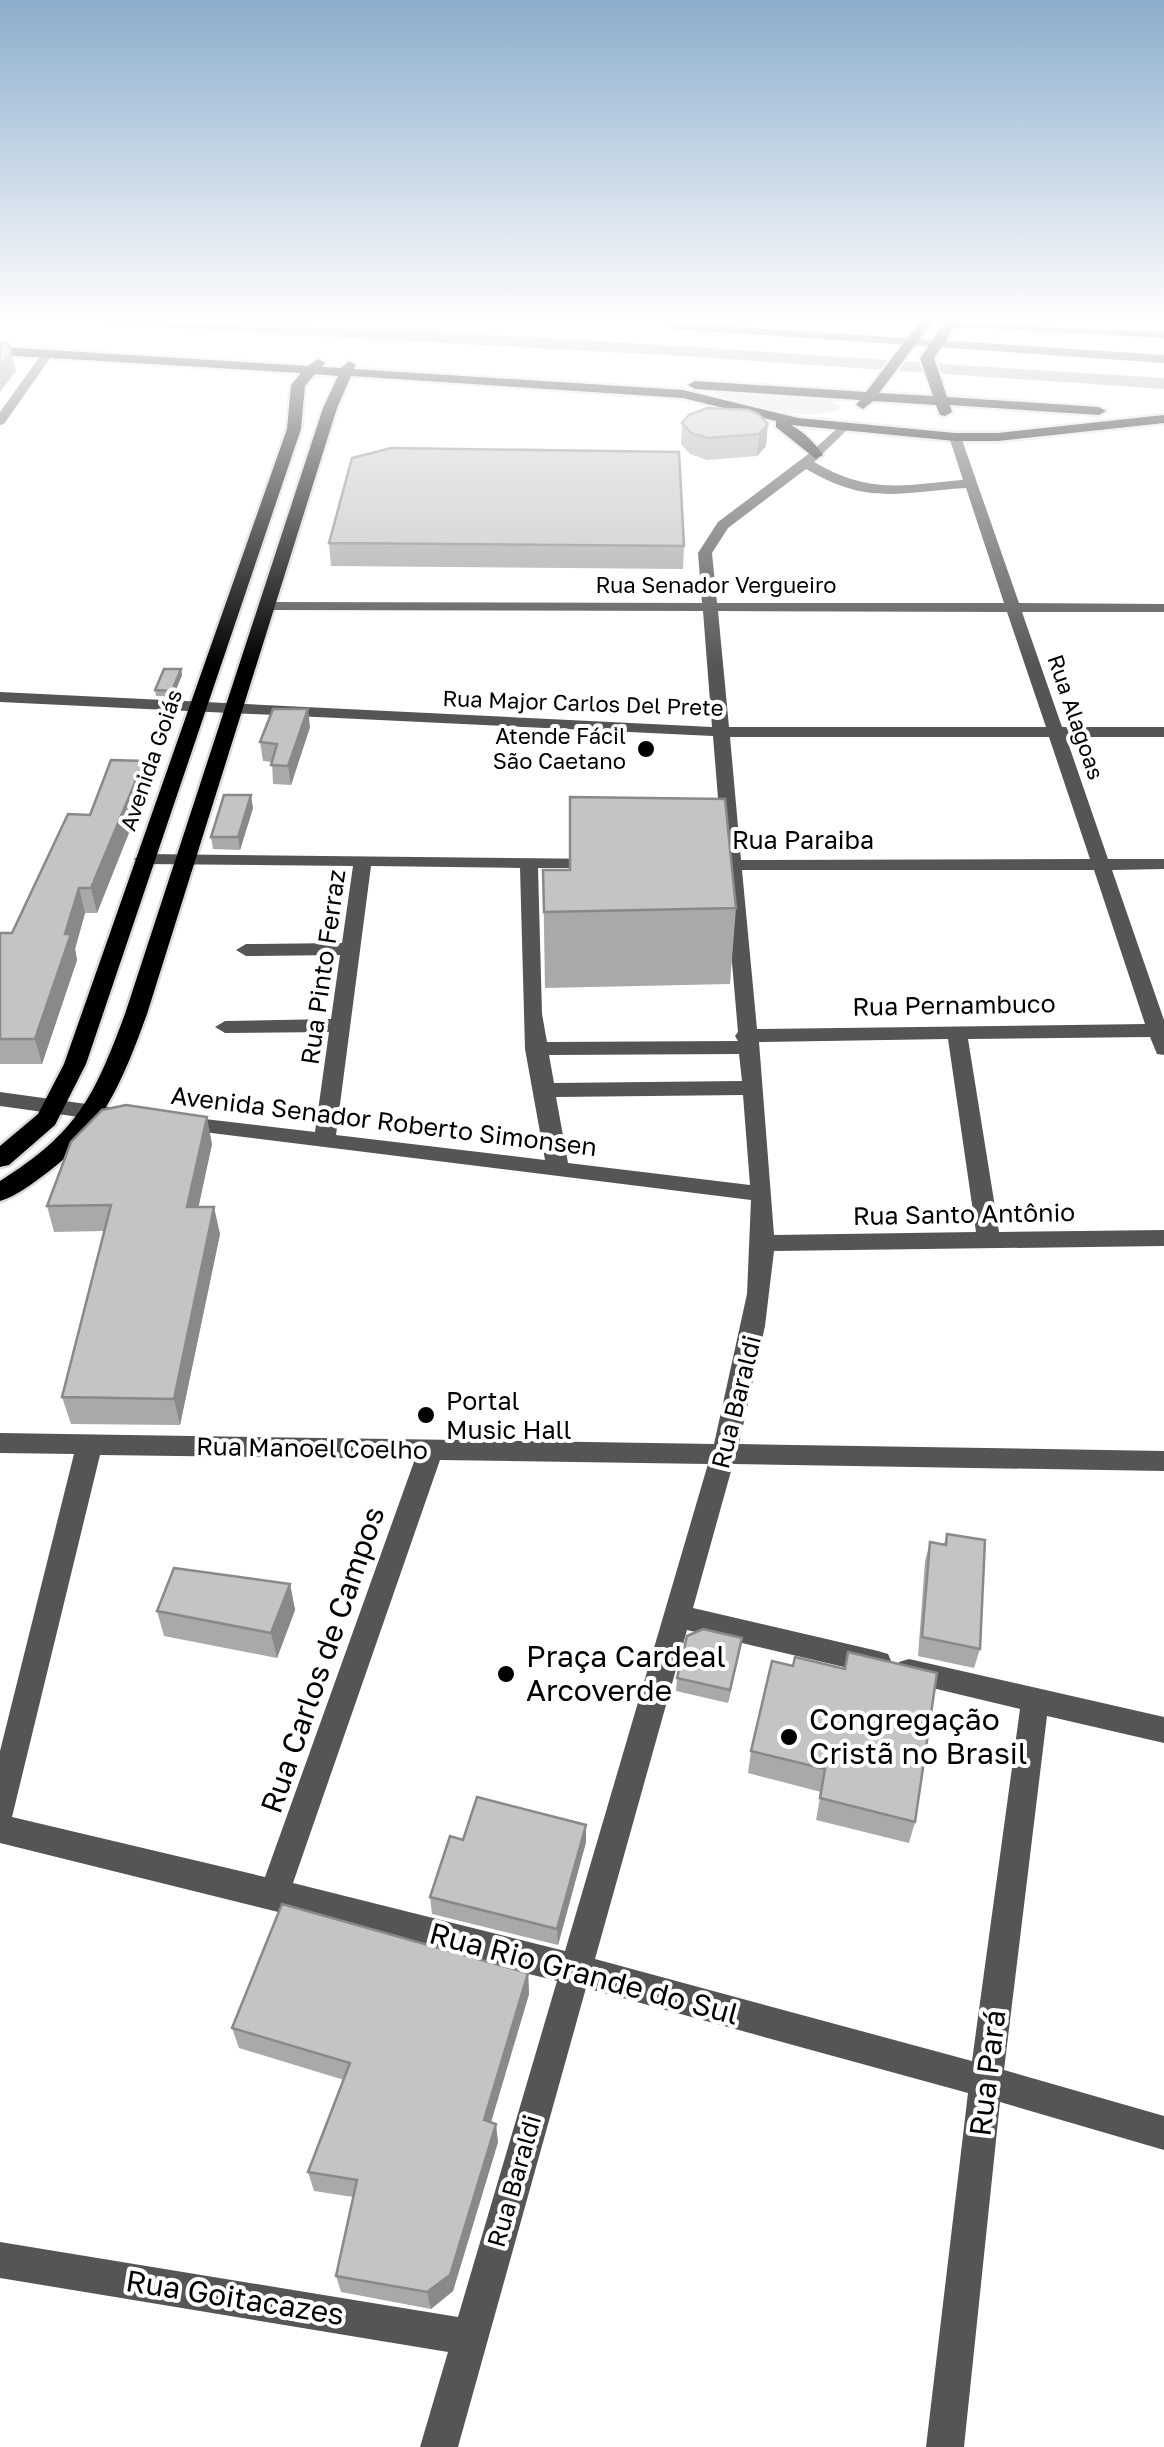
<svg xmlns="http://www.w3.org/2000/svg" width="1164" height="2447" font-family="'Golos Text',sans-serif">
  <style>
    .green { fill: #dcdcdc }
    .water { fill: #a3a3a3 }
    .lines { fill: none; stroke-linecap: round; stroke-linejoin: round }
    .major-casing { stroke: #dbdbdb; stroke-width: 5 }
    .minor { fill: #555; fill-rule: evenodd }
    .major { fill: #000; fill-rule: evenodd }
    .wall { fill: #a9a9a9 }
    .shaded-wall { fill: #898989 }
    .building { fill: #c4c4c4; stroke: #898989; stroke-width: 2.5 }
    .poi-dot { fill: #000; stroke: #fff; stroke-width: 4 }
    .labels { text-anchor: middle; stroke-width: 8; stroke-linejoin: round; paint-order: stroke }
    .far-street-label { font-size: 22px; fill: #000; stroke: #fff }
    .far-poi-label { font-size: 22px; fill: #000; stroke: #fff; text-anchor: end }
    .street-label { font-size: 25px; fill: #000; stroke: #fff }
    .poi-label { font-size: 25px; fill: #000; stroke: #fff; text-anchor: start }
    .near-poi-label { font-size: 30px; fill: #000; stroke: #fff; text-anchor: start }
    .near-street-label { font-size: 30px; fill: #000; stroke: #fff }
  </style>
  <rect width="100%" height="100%" fill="#fff"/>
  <path class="green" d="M700,388L824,396L841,407C818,427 727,401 700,388Z"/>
  <path class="water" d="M82,323C443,323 804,357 1164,378V389L683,356Z"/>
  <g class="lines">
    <defs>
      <g id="major">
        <path d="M919,323H932L879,393L933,396L920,358L945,323H957L934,358L947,397L1099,407L1106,411L1099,415L950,405L952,412L945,416L940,415L936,405L873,401L863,409L856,405L860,400L695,389L688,385L695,381L866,392Z"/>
        <path d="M0,347L308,366L318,359L325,363L322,367L341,368L349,361L356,365L354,369L683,390L798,418L955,433H998L1164,415V423L998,441H955L791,425C805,433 814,442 823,455L816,459L776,427V421L683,398L351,376L337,408L147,1014C124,1077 103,1131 48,1172C33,1183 17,1196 0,1201V1181C78,1132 94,1097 125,1014L323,408L338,376L315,374L305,386L301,429L86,1064L55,1125L9,1165L0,1167V1146L38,1114L64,1064L287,429L291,385L301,373L0,355Z"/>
      </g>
    </defs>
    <use href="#major" class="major-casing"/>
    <g class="minor">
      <path d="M680,323L1164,355V363L674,329L668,326Z"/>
      <path d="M945,323L1164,332V338L951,326Z"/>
      <path d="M43,352L53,354L4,424L0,425V412Z"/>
      <path d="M843,423L849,427L847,430L814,462C871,495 902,485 963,480L949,437L960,434L1019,603L1164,604V612H1022L1062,727H1164V737H1066L1108,859H1164V869L1112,870L1164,1020V1055L1157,1054L1150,1037L968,1039L999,1232L1164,1230V1246L774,1251L765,1326L739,1444L1164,1451V1471L733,1464L693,1608L878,1651L888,1654L892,1663L888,1672L878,1675L687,1630L595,1959L972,2061L1020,1709L899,1680L895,1671L899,1662L909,1659L1164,1717V1743L1047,1716L1004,2070L1164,2116V2150L1000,2102L964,2447H926L968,2093L586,1988L458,2447H420L448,2352L0,2278V2242L458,2317L557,1981L0,1843V1751L74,1454L0,1453V1433L714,1444L747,1294L751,1200L171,1128L168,1123L179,1116L315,1132L329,1032L225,1033L215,1027L225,1021L331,1019L340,955L246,956L236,950L246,944L342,943L353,866L143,864L134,859L143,854L607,859L610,863L601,868H538L542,1014L547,1042L738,1041L735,1036L738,1032L724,870L709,865L723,860L713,736L0,702V692L712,727L703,611L268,610L261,606L268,602L702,603L698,553L718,522L811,452ZM806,469C869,506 899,492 966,488L1004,603H717L712,553L728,528ZM718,611L1007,612L1046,727H729ZM730,737H1049L1090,859L741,860ZM371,866L520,868L525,1049L545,1160L336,1135ZM742,870H1094L1145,1024L757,1029ZM948,1039L976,1232L774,1235L759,1042ZM739,1054L742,1081L554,1083L549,1055ZM743,1095L750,1185L568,1163L556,1097ZM100,1455L415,1459L265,1877L12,1817ZM440,1460L708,1464L565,1951L293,1883Z"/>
      <path d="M0,1092L108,1107L119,1114L108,1121L0,1106Z"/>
    </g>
    <use href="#major" class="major"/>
  </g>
  <g class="wall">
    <path d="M748,410L766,446L757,456L707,460L690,454L681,444L682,423Z"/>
    <path d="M329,543L684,546L683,569L331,566Z"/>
    <path d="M181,669L182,675L173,697L156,696L155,690Z"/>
    <path d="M310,727L291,785L273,784L272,762L263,761L260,742Z"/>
    <path d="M148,785L97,913H85L75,949L77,960L42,1064H0V933H12L90,815Z"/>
    <path d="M253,808L240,850L213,849L211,837Z"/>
    <path d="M543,870H570L736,908L730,984L545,988Z"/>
    <path d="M212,1144L198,1207L220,1234L180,1425L71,1424L62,1397L105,1231L54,1232L47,1206Z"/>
    <path d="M947,1534L980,1649L974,1668L918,1656L925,1561L930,1542L944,1544Z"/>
    <path d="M290,1584L295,1610L277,1658L164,1636L157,1611Z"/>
    <path d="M742,1638L728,1703L676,1691L677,1678Z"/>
    <path d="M772,1661L915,1822L909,1843L816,1820L821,1792L748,1773L751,1751Z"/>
    <path d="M463,1840L586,1842L558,1945L432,1914L430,1897Z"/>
    <path d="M528,1973L529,1994L491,2122L498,2142L453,2291L431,2309L341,2292L336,2276L353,2197L314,2191L308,2172L344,2080L239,2048L232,2028Z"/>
  </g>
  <g class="shaded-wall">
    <path d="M11,351L16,371L0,392V366Z"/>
    <path d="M768,424L766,446L757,456L759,434Z"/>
    <path d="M181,669L182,675L173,697L172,691Z"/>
    <path d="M308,709L310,727L291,785L288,766Z"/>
    <path d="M144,761L148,785L97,913L91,888Z"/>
    <path d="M251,795L253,808L240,850L238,837Z"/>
    <path d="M79,888L85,913L75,949L77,960L42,1064L35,1039Z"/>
    <path d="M207,1117L212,1144L193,1233L187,1207Z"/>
    <path d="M214,1207L220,1234L180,1425L174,1399Z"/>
    <path d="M290,1584L295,1610L277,1658L271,1633Z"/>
    <path d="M742,1638L740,1651L728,1703L730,1690Z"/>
    <path d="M586,1825V1842L558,1945L557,1929Z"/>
    <path d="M528,1973L529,1994L486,2139L484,2120Z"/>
    <path d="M496,2124L498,2142L453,2291L431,2309L427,2292Z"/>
  </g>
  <g class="building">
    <path d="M0,343L8,344L11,351L0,366Z"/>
    <path d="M707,408L748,410L758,414L768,424L759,434L708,438L691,433L682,423L689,415Z"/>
    <path d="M391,448L679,452L684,546L329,543L352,458Z"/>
    <path d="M164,669H181L172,691L155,690Z"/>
    <path d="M273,709H308L288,766L271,765L277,744L260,742Z"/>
    <path d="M111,760L144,761L91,888H79L65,934H71L35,1039H0V933H12L68,814L90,815Z"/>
    <path d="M224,795H251L238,837H211Z"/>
    <path d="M570,797L725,799L736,908L544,912L543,870H570Z"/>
    <path d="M126,1105L207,1117L187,1207H214L174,1399L62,1397L111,1205L47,1206L71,1142L102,1110Z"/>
    <path d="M947,1534L985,1540L980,1649L922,1637L930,1542L946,1545Z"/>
    <path d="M174,1568L290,1584L271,1633L157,1611Z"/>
    <path d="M703,1629L742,1638L730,1690L677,1678L687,1636Z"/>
    <path d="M848,1652L937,1673L915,1822L820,1798L825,1769L751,1751L772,1661L793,1666L795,1657L845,1669Z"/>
    <path d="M477,1797L586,1825L557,1929L430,1897L450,1836L463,1840Z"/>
    <path d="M282,1904L528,1973L484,2120L496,2124L450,2275L427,2292L336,2276L357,2180L308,2172L350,2063L232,2028Z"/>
  </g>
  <linearGradient id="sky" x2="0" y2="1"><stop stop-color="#8cadcc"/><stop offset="0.48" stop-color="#fff"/><stop offset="1" stop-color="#fff" stop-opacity="0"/></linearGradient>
  <rect width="1164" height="666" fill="url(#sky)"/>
  <g class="poi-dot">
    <circle cx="646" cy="749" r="10"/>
    <circle cx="426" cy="1415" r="10"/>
    <circle cx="506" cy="1674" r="10"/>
    <circle cx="789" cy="1737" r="10"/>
  </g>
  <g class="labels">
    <g class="far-street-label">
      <text x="716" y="593">Rua Senador Vergueiro</text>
      <text transform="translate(583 703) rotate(2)" y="8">Rua Major Carlos Del Prete</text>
      <text transform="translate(1076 717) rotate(71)" y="8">Rua Alagoas</text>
      <text transform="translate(151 760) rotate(-71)" y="8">Avenida Goiás</text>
    </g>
    <g class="far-poi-label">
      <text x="626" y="744">Atende Fácil<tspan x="626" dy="25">São Caetano</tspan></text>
    </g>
    <g class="street-label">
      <text x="803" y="849">Rua Paraiba</text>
      <text transform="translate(323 967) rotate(-82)" y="9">Rua Pinto Ferraz</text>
      <text transform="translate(954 1005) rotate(-1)" y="9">Rua Pernambuco</text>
      <text transform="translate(384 1121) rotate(7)" y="9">Avenida Senador Roberto Simonsen</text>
      <text transform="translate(964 1214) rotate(-1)" y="9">Rua Santo Antônio</text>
      <text transform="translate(736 1402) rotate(-76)" y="9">Rua Baraldi</text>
      <text transform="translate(312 1448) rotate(1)" y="9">Rua Manoel Coelho</text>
      <text transform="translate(514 2181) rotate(-74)" y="9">Rua Baraldi</text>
    </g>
    <g class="poi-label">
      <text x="446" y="1410">Portal<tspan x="446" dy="29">Music Hall</tspan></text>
    </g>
    <g class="near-poi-label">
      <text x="526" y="1667">Praça Cardeal<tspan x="526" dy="34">Arcoverde</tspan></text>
      <text x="809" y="1730">Congregação<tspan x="809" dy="34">Cristã no Brasil</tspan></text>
    </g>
    <g class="near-street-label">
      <text transform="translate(323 1660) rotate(-71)" y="10">Rua Carlos de Campos</text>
      <text transform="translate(584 1974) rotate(15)" y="10">Rua Rio Grande do Sul</text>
      <text transform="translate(988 2073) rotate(-83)" y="10">Rua Pará</text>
      <text transform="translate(235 2298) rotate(9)" y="10">Rua Goitacazes</text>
    </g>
  </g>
</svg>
